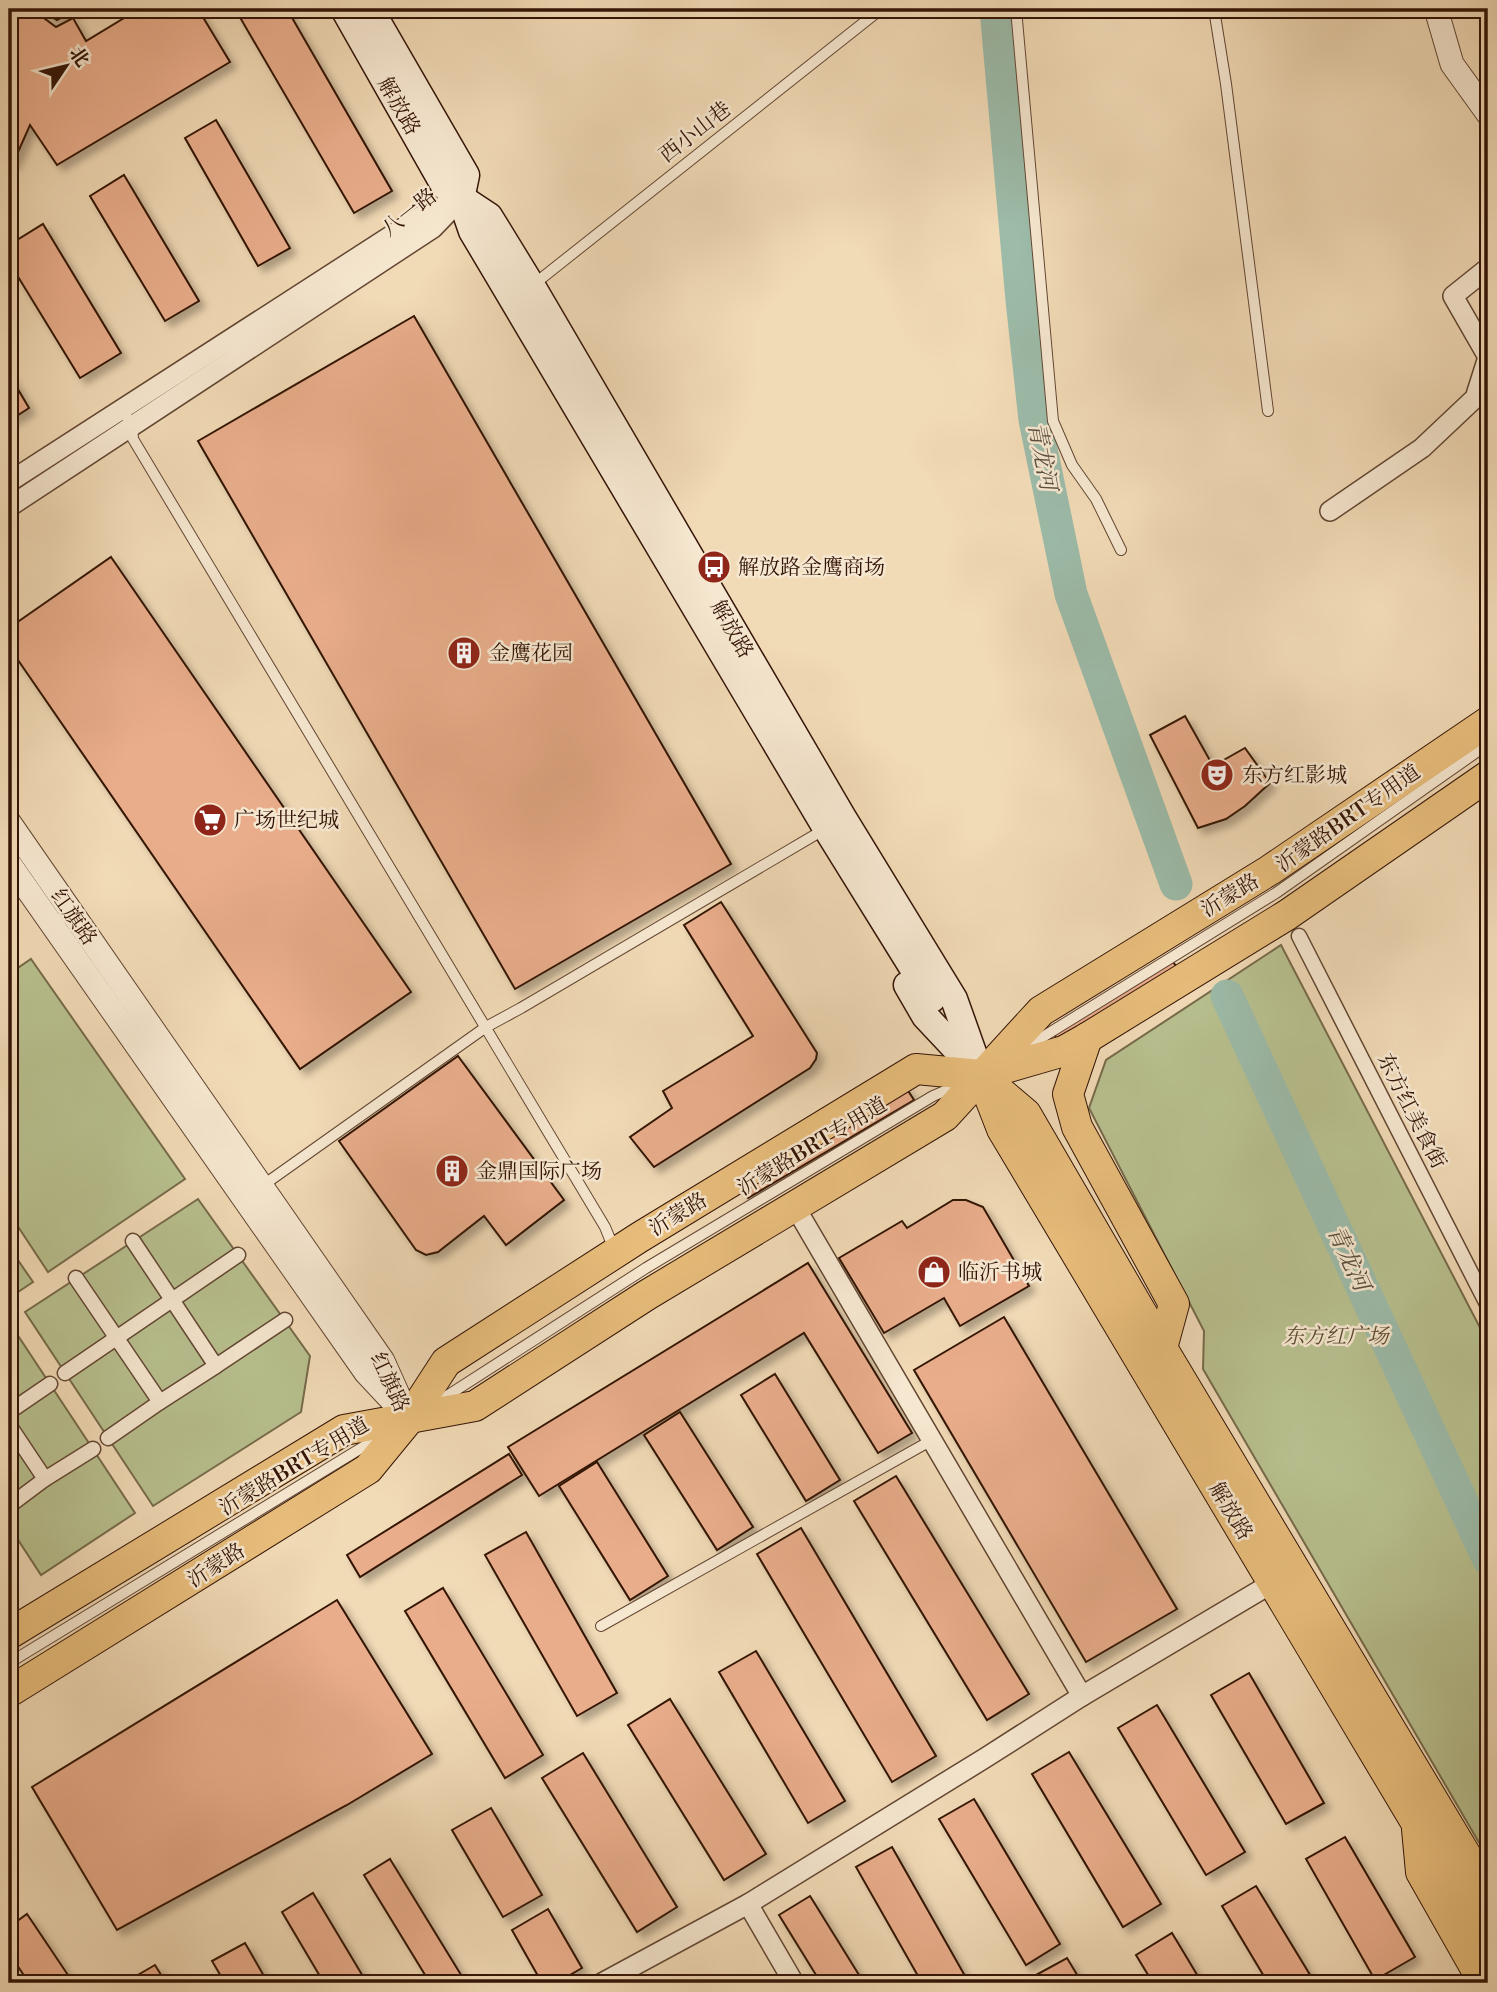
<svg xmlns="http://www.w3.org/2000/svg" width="1497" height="1992" font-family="'Libre Bodoni','Noto Serif SC',serif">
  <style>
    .green { fill: #b8c08f; stroke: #766a4a; stroke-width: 2 }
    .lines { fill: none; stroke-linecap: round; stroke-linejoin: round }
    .river { stroke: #9cbba9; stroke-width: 33 }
    .building { fill: #e9ad8b; stroke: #331406; stroke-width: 2; filter: url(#shadow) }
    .service-casing { stroke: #624632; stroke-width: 12 }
    .pedestrian-casing { stroke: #624632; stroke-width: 17 }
    .minor-casing { stroke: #624632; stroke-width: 22 }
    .tertiary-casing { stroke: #624632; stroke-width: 25 }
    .secondary-casing { stroke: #331406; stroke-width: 29 }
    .primary-casing { stroke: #331406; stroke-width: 32 }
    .service { stroke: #f6e7d0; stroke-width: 10 }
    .pedestrian { stroke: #f6e7d0; stroke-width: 14 }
    .minor { stroke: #f6e7d0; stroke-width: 19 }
    .tertiary { stroke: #f6e7d0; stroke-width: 23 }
    .secondary { stroke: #f6e7d0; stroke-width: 26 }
    .primary { stroke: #e8bd7b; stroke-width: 30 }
    .labels { text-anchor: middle; stroke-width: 5; stroke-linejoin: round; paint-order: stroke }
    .street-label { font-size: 21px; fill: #331406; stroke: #f6e7d0 }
    .poi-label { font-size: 21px; fill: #331406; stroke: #f6e7d0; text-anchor: start }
    .park-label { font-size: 21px; font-style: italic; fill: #5b482f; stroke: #f6e7d0 }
    .water-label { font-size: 23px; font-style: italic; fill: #584e3f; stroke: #f6e7d0 }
  </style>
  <defs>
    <filter id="shadow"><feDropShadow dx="6" dy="6" stdDeviation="3.5" flood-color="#0004"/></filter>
  </defs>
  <rect width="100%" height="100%" fill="#f1dab6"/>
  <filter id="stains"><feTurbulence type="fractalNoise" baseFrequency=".00286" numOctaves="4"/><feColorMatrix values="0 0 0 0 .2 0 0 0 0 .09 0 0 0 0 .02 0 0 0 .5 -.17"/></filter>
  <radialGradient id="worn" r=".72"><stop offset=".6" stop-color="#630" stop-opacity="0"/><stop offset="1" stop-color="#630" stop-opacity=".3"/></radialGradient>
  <g class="green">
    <path d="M1281,945L1488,1343V1858L1203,1369L1204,1331L1089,1108L1106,1060Z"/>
    <path d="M31,959L185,1179L48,1272L9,1213V974Z"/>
    <path d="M198,1199L310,1356L301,1412L153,1506L25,1312Z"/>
    <path d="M9,1247L33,1282L9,1298Z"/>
    <path d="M11,1325L135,1513L41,1575L9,1526V1327Z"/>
  </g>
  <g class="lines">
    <g class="river">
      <path d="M996,9L1022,300L1035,420L1071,594L1176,884"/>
      <path d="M1227,996L1488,1558"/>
    </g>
  </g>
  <g class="building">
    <path d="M9,9L37,13L56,27L73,18L86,41L139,9H198L230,62L57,165L30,125L14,161L9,165Z"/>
    <path d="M39,9H77L57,20Z"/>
    <path d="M247,9H287L392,191L354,213L238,14Z"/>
    <path d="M216,120L290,248L258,266L185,138Z"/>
    <path d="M124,175L199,301L165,321L90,196Z"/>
    <path d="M43,224L121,353L80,378L9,262V245Z"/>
    <path d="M414,316L731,864L515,989L198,441Z"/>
    <path d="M9,374L29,408L9,421Z"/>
    <path d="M111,557L411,992L300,1069L9,647V628Z"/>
    <path d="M1185,716L1213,766L1245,748L1270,783L1245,806L1226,819L1198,828L1150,735Z"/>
    <path d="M721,902L817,1053L816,1059L810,1068L654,1167L630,1137L672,1108L663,1091L753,1036L684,925Z"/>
    <path d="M1173,962L1179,970L1056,1039L1055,1034Z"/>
    <path d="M458,1056L564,1200L506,1245L484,1216L438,1252L426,1255L416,1250L339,1141Z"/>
    <path d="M905,1086L914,1100L748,1198L744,1192L741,1185Z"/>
    <path d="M953,1200H966L983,1207L1029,1286L960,1326L944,1298L884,1333L839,1258L902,1221L907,1228Z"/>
    <path d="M808,1263L912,1433L878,1453L804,1333L539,1496L508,1447Z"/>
    <path d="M1004,1317L1177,1609L1086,1662L914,1370Z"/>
    <path d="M775,1374L840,1480L806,1501L741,1395Z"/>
    <path d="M680,1412L753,1527L717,1550L644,1435Z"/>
    <path d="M509,1454L522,1475L360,1577L347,1555Z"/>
    <path d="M597,1462L668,1576L630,1600L559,1486Z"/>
    <path d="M896,1476L1029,1694L987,1720L854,1501Z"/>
    <path d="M801,1528L936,1756L892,1782L757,1554Z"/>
    <path d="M526,1532L617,1693L577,1716L485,1555Z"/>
    <path d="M443,1588L543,1755L505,1778L405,1611Z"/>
    <path d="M337,1600L432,1754L347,1805L117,1930L32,1787Z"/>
    <path d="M756,1651L845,1801L808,1823L719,1672Z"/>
    <path d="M1249,1673L1324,1803L1286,1824L1211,1695Z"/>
    <path d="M670,1699L766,1854L724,1880L628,1725Z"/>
    <path d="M1157,1705L1245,1852L1206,1875L1118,1728Z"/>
    <path d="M1069,1752L1161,1904L1123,1927L1032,1774Z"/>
    <path d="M583,1753L677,1907L637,1932L542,1778Z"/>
    <path d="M974,1799L1060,1944L1026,1965L939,1819Z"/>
    <path d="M491,1808L542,1895L503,1917L452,1830Z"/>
    <path d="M1345,1837L1415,1957L1375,1980L1306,1859Z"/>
    <path d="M892,1847L969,1983H922L856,1867Z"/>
    <path d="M390,1859L466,1983H430L364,1875Z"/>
    <path d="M1256,1886L1315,1983H1268L1222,1906Z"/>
    <path d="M313,1893L367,1983H324L282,1912Z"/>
    <path d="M810,1896L864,1983H821L779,1915Z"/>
    <path d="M548,1909L582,1968L556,1983H542L512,1930Z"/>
    <path d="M27,1914L72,1981L68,1983H29L9,1953V1927Z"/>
    <path d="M1172,1933L1202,1983H1153L1136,1955Z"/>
    <path d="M245,1943L268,1983H225L212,1961Z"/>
    <path d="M1067,1958L1082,1983H1040L1036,1975Z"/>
    <path d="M155,1965L166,1983H124Z"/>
  </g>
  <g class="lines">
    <defs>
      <g id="service">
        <path d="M1016,9L1053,421L1072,465L1096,499L1121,550"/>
        <path d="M1214,9L1226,84L1268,411"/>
        <path d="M533,285L881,9"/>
        <path d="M122,409L132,426L133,439L605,1227L614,1249"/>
        <path d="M1020,1051L1276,893L1488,744"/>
        <path d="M262,1186L486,1027L521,1008L825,829"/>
        <path d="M436,1403L646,1268L933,1096L961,1084"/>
        <path d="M601,1626L932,1440"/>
        <path d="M9,1663L381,1436"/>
      </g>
      <g id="pedestrian">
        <path d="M1299,936L1488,1306"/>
        <path d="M133,1241L216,1366L285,1320"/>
        <path d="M76,1278L160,1402L108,1438"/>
        <path d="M65,1373L238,1255"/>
        <path d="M160,1402L216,1366"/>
        <path d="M9,1412L50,1384"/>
        <path d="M9,1425L45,1479"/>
        <path d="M9,1506L45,1479L93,1449"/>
      </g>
      <g id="minor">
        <path d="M9,482L423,215L453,202"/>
        <path d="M9,507L433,228L461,199"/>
        <path d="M1330,511L1422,448L1475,398L1488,357L1453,296L1488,268"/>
        <path d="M794,1205L1082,1696"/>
        <path d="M602,1983L748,1904"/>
        <path d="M794,1983L748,1904L985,1758L1082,1696L1274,1582"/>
      </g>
      <g id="tertiary">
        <path d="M1436,9L1452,64L1488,114"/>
        <path d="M9,822L383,1361L409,1419"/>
        <path d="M9,863L366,1373L395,1404"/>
      </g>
      <g id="secondary">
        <path d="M344,9L445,187L489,216L532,286L842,816L954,999L981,1075"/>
        <path d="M370,9L466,175L461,199L472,231L826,828L932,999"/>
        <path d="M907,985L925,1016L972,1066"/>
      </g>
      <g id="primary">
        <path d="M1087,1038L1068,1094L1077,1127L1174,1304L1162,1348"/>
        <path d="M981,1075L1002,1129L1488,1943"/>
        <path d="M985,1079L1026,1114L1162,1348L1488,1892"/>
        <path d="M9,1634L344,1430L475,1406L647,1295L945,1116L1041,1011L1270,870L1488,722"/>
        <path d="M9,1692L368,1469L409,1419L446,1362L640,1237L916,1069L981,1075L1064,1051L1087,1038L1287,915L1488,776"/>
        <path d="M1417,1829L1421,1872L1484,1983"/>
      </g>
    </defs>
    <use href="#service" class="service-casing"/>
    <use href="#pedestrian" class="pedestrian-casing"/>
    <use href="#minor" class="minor-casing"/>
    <use href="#tertiary" class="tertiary-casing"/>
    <use href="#secondary" class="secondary-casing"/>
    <use href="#primary" class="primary-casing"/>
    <use href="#service" class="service"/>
    <use href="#pedestrian" class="pedestrian"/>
    <use href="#minor" class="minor"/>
    <use href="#tertiary" class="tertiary"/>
    <use href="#secondary" class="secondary"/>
    <use href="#primary" class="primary"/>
  </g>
  <defs>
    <symbol id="bus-disc" viewBox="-11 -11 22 22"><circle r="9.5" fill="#8f2418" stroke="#f6e7d0"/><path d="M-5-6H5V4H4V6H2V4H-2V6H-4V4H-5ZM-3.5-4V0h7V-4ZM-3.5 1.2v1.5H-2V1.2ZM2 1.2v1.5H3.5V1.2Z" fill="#fff"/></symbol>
    <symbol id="building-disc" viewBox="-11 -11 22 22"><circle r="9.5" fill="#8f2418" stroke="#f6e7d0"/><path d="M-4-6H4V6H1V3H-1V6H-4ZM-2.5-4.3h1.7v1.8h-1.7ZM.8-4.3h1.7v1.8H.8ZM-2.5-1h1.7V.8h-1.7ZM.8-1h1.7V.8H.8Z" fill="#fff"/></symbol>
    <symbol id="theatre-disc" viewBox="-11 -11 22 22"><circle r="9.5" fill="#8f2418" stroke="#f6e7d0"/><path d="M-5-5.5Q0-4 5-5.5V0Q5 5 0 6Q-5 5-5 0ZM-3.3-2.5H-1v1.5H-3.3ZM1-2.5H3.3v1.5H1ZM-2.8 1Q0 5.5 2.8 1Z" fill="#fff"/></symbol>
    <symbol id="supermarket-disc" viewBox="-11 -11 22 22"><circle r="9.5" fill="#8f2418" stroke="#f6e7d0"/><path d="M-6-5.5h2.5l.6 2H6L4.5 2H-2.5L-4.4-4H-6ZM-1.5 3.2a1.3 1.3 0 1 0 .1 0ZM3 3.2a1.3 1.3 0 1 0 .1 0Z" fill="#fff"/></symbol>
    <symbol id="shop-disc" viewBox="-11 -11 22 22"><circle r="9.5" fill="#8f2418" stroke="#f6e7d0"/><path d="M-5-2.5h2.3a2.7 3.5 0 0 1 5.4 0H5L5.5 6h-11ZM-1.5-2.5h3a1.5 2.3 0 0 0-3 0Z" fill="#fff"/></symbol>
  </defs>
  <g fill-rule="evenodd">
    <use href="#bus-disc" x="695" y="548" width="38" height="38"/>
    <use href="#building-disc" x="445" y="634" width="38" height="38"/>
    <use href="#theatre-disc" x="1198" y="756" width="38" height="38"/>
    <use href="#supermarket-disc" x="191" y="801" width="38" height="38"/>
    <use href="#building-disc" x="433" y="1152" width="38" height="38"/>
    <use href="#shop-disc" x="915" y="1253" width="38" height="38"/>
  </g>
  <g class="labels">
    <g class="street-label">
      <text transform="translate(399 106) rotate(60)" y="7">解放路</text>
      <text transform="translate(695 132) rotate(-38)" y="7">西小山巷</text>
      <text transform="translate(409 212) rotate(-38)" y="7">八一路</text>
      <text transform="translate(732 629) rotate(60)" y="7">解放路</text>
      <text transform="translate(1348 818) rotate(-35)" y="7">沂蒙路BRT专用道</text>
      <text transform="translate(1230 895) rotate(-31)" y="7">沂蒙路</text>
      <text transform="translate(74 917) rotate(55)" y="7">红旗路</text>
      <text transform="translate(1412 1111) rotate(63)" y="7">东方红美食街</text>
      <text transform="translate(812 1146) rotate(-31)" y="7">沂蒙路BRT专用道</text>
      <text transform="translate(678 1214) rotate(-31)" y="7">沂蒙路</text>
      <text transform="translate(390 1382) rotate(65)" y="7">红旗路</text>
      <text transform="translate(294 1466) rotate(-31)" y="7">沂蒙路BRT专用道</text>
      <text transform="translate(1231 1511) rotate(59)" y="7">解放路</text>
      <text transform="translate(216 1565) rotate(-32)" y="7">沂蒙路</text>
    </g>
    <g class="poi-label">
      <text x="738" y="574">解放路金鹰商场</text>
      <text x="489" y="660">金鹰花园</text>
      <text x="1242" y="782">东方红影城</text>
      <text x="234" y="827">广场世纪城</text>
      <text x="476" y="1178">金鼎国际广场</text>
      <text x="958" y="1279">临沂书城</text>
    </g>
    <g class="park-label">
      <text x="1336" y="1343">东方红广场</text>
    </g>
    <g class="water-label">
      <text transform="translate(1043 456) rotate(79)" y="8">青龙河</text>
      <text transform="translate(1349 1258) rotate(65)" y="8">青龙河</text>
    </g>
  </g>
  <rect width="1497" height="1992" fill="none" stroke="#f1dab6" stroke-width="35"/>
  <rect x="10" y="10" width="1476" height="1971" fill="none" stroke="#331406" stroke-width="3.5"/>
  <rect x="18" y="18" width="1462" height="1957" fill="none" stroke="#331406" stroke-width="2"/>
  <g transform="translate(66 66) rotate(55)" stroke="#f6e7d0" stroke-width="5" paint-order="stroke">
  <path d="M0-5L12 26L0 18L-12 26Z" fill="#331406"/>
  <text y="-10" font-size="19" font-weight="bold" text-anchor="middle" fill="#331406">北</text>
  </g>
  <rect width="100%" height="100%" filter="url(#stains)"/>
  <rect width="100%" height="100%" fill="url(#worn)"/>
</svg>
